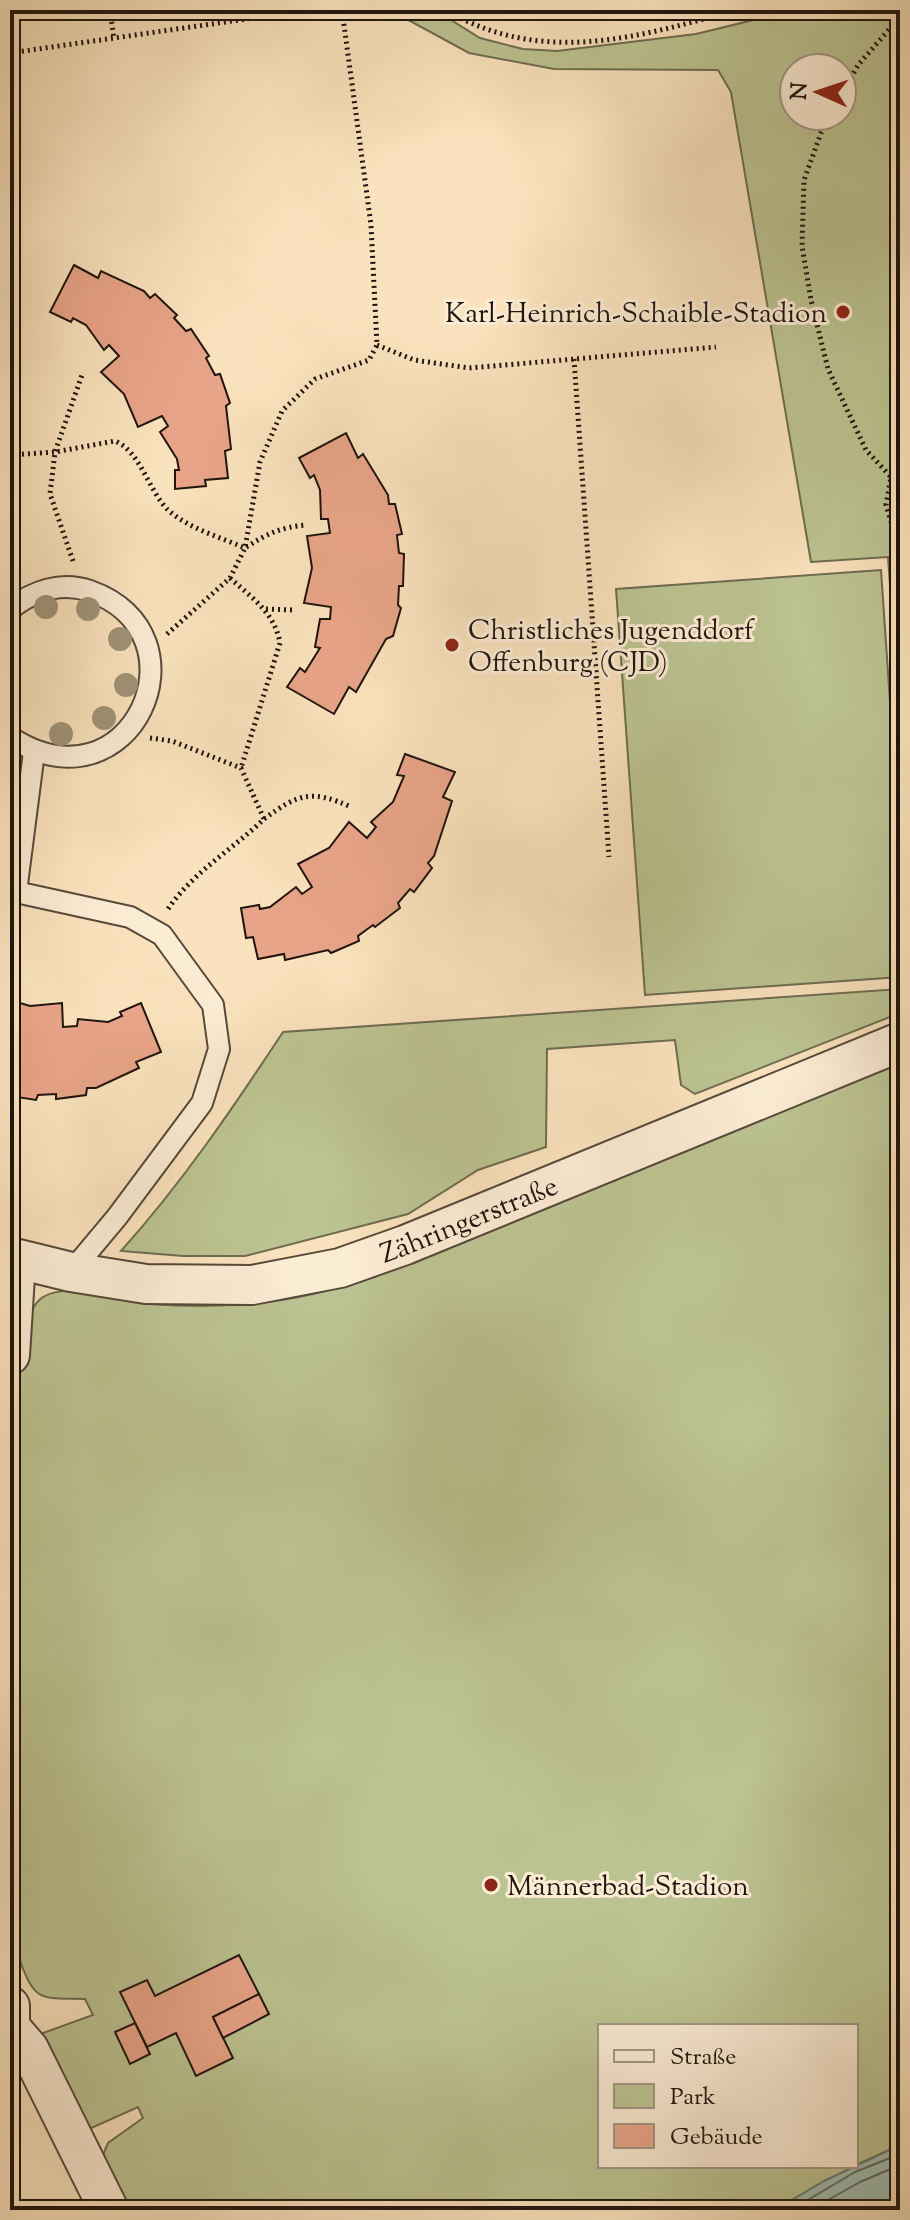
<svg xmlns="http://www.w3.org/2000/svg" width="910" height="2220" font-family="'Sorts Mill Goudy',serif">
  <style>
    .green { fill: #bcc392; stroke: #6e6c50; stroke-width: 2; fill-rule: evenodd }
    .water { fill: #9ebdb2; stroke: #6c7970; stroke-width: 2 }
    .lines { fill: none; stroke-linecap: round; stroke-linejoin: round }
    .shore { stroke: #5f6860; stroke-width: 2 }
    .building { fill: #e8a488; stroke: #20140e; stroke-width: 2 }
    .service-casing { stroke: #56483a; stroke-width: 24 }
    .minor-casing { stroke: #56483a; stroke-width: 42 }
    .path { stroke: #20140e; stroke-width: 5; stroke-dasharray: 2 4; stroke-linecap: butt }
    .service { stroke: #fbecd4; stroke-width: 20 }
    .minor { stroke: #fbecd4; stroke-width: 38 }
    .tree { fill: #a09276 }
    .poi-dot { fill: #8f2418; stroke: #fbecd4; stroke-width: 3 }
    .labels { text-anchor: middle; stroke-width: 6; stroke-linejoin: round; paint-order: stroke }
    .poi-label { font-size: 28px; fill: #20140e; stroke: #fbecd4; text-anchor: start }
    .street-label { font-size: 28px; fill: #20140e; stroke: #fbecd4 }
  </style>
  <rect width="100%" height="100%" fill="#f9e2bd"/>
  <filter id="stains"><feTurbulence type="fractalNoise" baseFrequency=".0025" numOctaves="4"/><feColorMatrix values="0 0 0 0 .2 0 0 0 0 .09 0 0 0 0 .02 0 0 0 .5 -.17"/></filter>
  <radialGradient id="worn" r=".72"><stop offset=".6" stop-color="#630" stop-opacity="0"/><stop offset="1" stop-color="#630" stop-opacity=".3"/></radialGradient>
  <g class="green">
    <path d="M390,10H435L480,38L523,49L557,51L696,34L794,10H900V728L888,557L811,562L731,92L718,70L554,69L469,53ZM794,68H842V116H794Z"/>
    <path d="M881,570L900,847V977L645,995L616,589Z"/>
    <path d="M900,989V1013L695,1094L681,1085L675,1040L547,1049L546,1147L478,1170L408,1214L245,1256H183L121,1251C182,1183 233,1108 283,1032Z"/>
    <path d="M900,1063V2145L856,2165V2026H600V2166H854L775,2210H121L100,2162L108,2143L143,2118L138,2107L87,2130L32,2037L93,2015L85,1999C40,1998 35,2003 19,1958L18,1425C20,1396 16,1314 43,1297C70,1281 120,1301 150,1304C203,1308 261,1306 313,1294C398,1274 477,1235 557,1201C670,1153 784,1105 900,1063Z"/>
  </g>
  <path class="water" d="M900,2145V2210H775L824,2181Z"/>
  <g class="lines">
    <g class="shore">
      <path d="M791,2210L855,2172L900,2154"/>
      <path d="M810,2210L860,2182L900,2165"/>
    </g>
  </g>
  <g class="building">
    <path d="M74,265L98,278L101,271L144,291L150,298L155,294L177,315L174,318L186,331L191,329L209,356L206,358L215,375L220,374L230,403L226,406L231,449L225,451L228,478L205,480L206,486L175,489V470H179L177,459L160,432L168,426L162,416L138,427L124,394L101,372L119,356L109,345L104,350L86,325L73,318L71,322L50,312Z"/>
    <path d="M346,433L358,458L363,454L388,495L389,504H395L402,534L397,535L399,553L404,554L403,586H399L398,605L401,608L393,636L386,639L356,692L349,687L334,714L287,687L300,668L305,672L320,648L315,647L320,619H330L331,607L304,603L312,568L307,536L330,533L328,519H321L320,490L314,475L310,478L299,458Z"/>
    <path d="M405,754L455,772L443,797L452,801L434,856L428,863L432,868L414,892L410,889L398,903L400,908L375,927L373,925L358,936L359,941L331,953L328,950L285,960L284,954L258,959L253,937L246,938L241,908L259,905L260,909L270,907L296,887L302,894L312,887L298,864L329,848L349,822L367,838L376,827L371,822L393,802L404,776L397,775Z"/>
    <path d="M10,1000L30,1006L62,1003L63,1027L77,1026L78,1019L108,1022L122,1016L120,1012L141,1003L161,1052L136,1062L139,1068L96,1088H87L86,1095L56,1099V1094L38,1095L36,1100L10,1096Z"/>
    <path d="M239,1955L259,1994L213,2017L233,2058L196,2076L176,2033L147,2047L120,1992L147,1980L155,1996Z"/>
    <path d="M259,1994L269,2014L223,2038L213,2017Z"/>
    <path d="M135,2023L150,2054L130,2064L115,2032Z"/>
  </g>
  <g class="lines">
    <defs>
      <g id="service">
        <path d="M10,609C33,591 61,581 90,591C212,634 131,816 10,737"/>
        <path d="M16,892L34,752"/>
        <path d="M10,894L16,892L130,917L162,935L213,1005L219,1049L202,1103L117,1217L71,1272"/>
      </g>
      <g id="minor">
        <path id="s1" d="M10,1257L71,1272L146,1284L252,1285L340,1268L405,1245L900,1042"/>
        <path d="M10,1355L16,1260"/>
        <path d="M10,2006V2027L29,2049L109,2210"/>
      </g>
    </defs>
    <use href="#service" class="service-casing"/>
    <use href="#minor" class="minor-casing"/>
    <g class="path">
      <path d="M110,10L114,39"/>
      <path d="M445,10C543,66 635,38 737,10"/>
      <path d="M10,53L309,10"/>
      <path d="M842,94L858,65L900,17"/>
      <path d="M830,116L821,133L804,180L802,246L811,300L828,369L866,450L891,477"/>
      <path d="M377,345L414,360L469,368L716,347"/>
      <path d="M574,359L609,857"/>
      <path d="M10,455L55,452L115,441C140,451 148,489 167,509C187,528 220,537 245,548C266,534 281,527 307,525"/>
      <path d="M900,476L891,477L886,505L893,528L900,533"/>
      <path d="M73,561L50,494L55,452L82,375"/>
      <path d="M230,578C251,597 275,613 280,643L241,768"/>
      <path d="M266,609L294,610"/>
      <path d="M167,634L230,578L245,548L260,462L282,411L315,379L369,360L377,345L371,225L342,10"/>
      <path d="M150,738L172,741L241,768L264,819C232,850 193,872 168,909"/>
      <path d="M264,819C298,794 311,789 351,807"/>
    </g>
    <use href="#service" class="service"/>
    <use href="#minor" class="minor"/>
  </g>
  <g class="tree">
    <circle cx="46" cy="607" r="12"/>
    <circle cx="88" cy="609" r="12"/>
    <circle cx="120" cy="639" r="12"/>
    <circle cx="126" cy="685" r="12"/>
    <circle cx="104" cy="718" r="12"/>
    <circle cx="61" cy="734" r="12"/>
  </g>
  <g class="poi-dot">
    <circle cx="843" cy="312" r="8"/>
    <circle cx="452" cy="645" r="8"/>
    <circle cx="491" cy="1885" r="8"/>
  </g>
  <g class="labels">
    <g class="poi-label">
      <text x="827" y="322" text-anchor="end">Karl-Heinrich-Schaible-Stadion</text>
      <text x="468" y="639">Christliches Jugenddorf<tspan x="468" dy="32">Offenburg (CJD)</tspan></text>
      <text x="507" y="1895">Männerbad-Stadion</text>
    </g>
    <g class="street-label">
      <text dy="10" stroke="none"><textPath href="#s1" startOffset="472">Zähringerstraße</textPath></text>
    </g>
  </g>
  <rect width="910" height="2220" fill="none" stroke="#f9e2bd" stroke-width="40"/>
  <rect x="12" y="12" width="886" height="2196" fill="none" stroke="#20140e" stroke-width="4"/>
  <rect x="20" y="20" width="870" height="2180" fill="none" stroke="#20140e" stroke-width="2"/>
  <rect x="598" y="2024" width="260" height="144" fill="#fbecd4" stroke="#a39685" stroke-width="2"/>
  <rect x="614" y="2050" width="40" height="12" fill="#fbecd4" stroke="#a39685" stroke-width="2"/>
  <text x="670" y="2064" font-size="24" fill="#20140e">Straße</text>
  <rect x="614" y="2084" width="40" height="24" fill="#bcc392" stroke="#a39685" stroke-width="2"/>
  <text x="670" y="2104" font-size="24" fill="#20140e">Park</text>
  <rect x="614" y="2124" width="40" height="24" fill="#e8a488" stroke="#a39685" stroke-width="2"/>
  <text x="670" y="2144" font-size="24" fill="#20140e">Gebäude</text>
  <g transform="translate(818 92) rotate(273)"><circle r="38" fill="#fbecd4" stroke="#a39685" stroke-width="2"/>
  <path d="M0-6L14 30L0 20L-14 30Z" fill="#8f2418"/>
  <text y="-12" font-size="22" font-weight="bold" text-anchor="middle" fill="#20140e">N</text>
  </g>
  <rect width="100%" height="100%" filter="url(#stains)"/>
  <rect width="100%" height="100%" fill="url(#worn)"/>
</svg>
